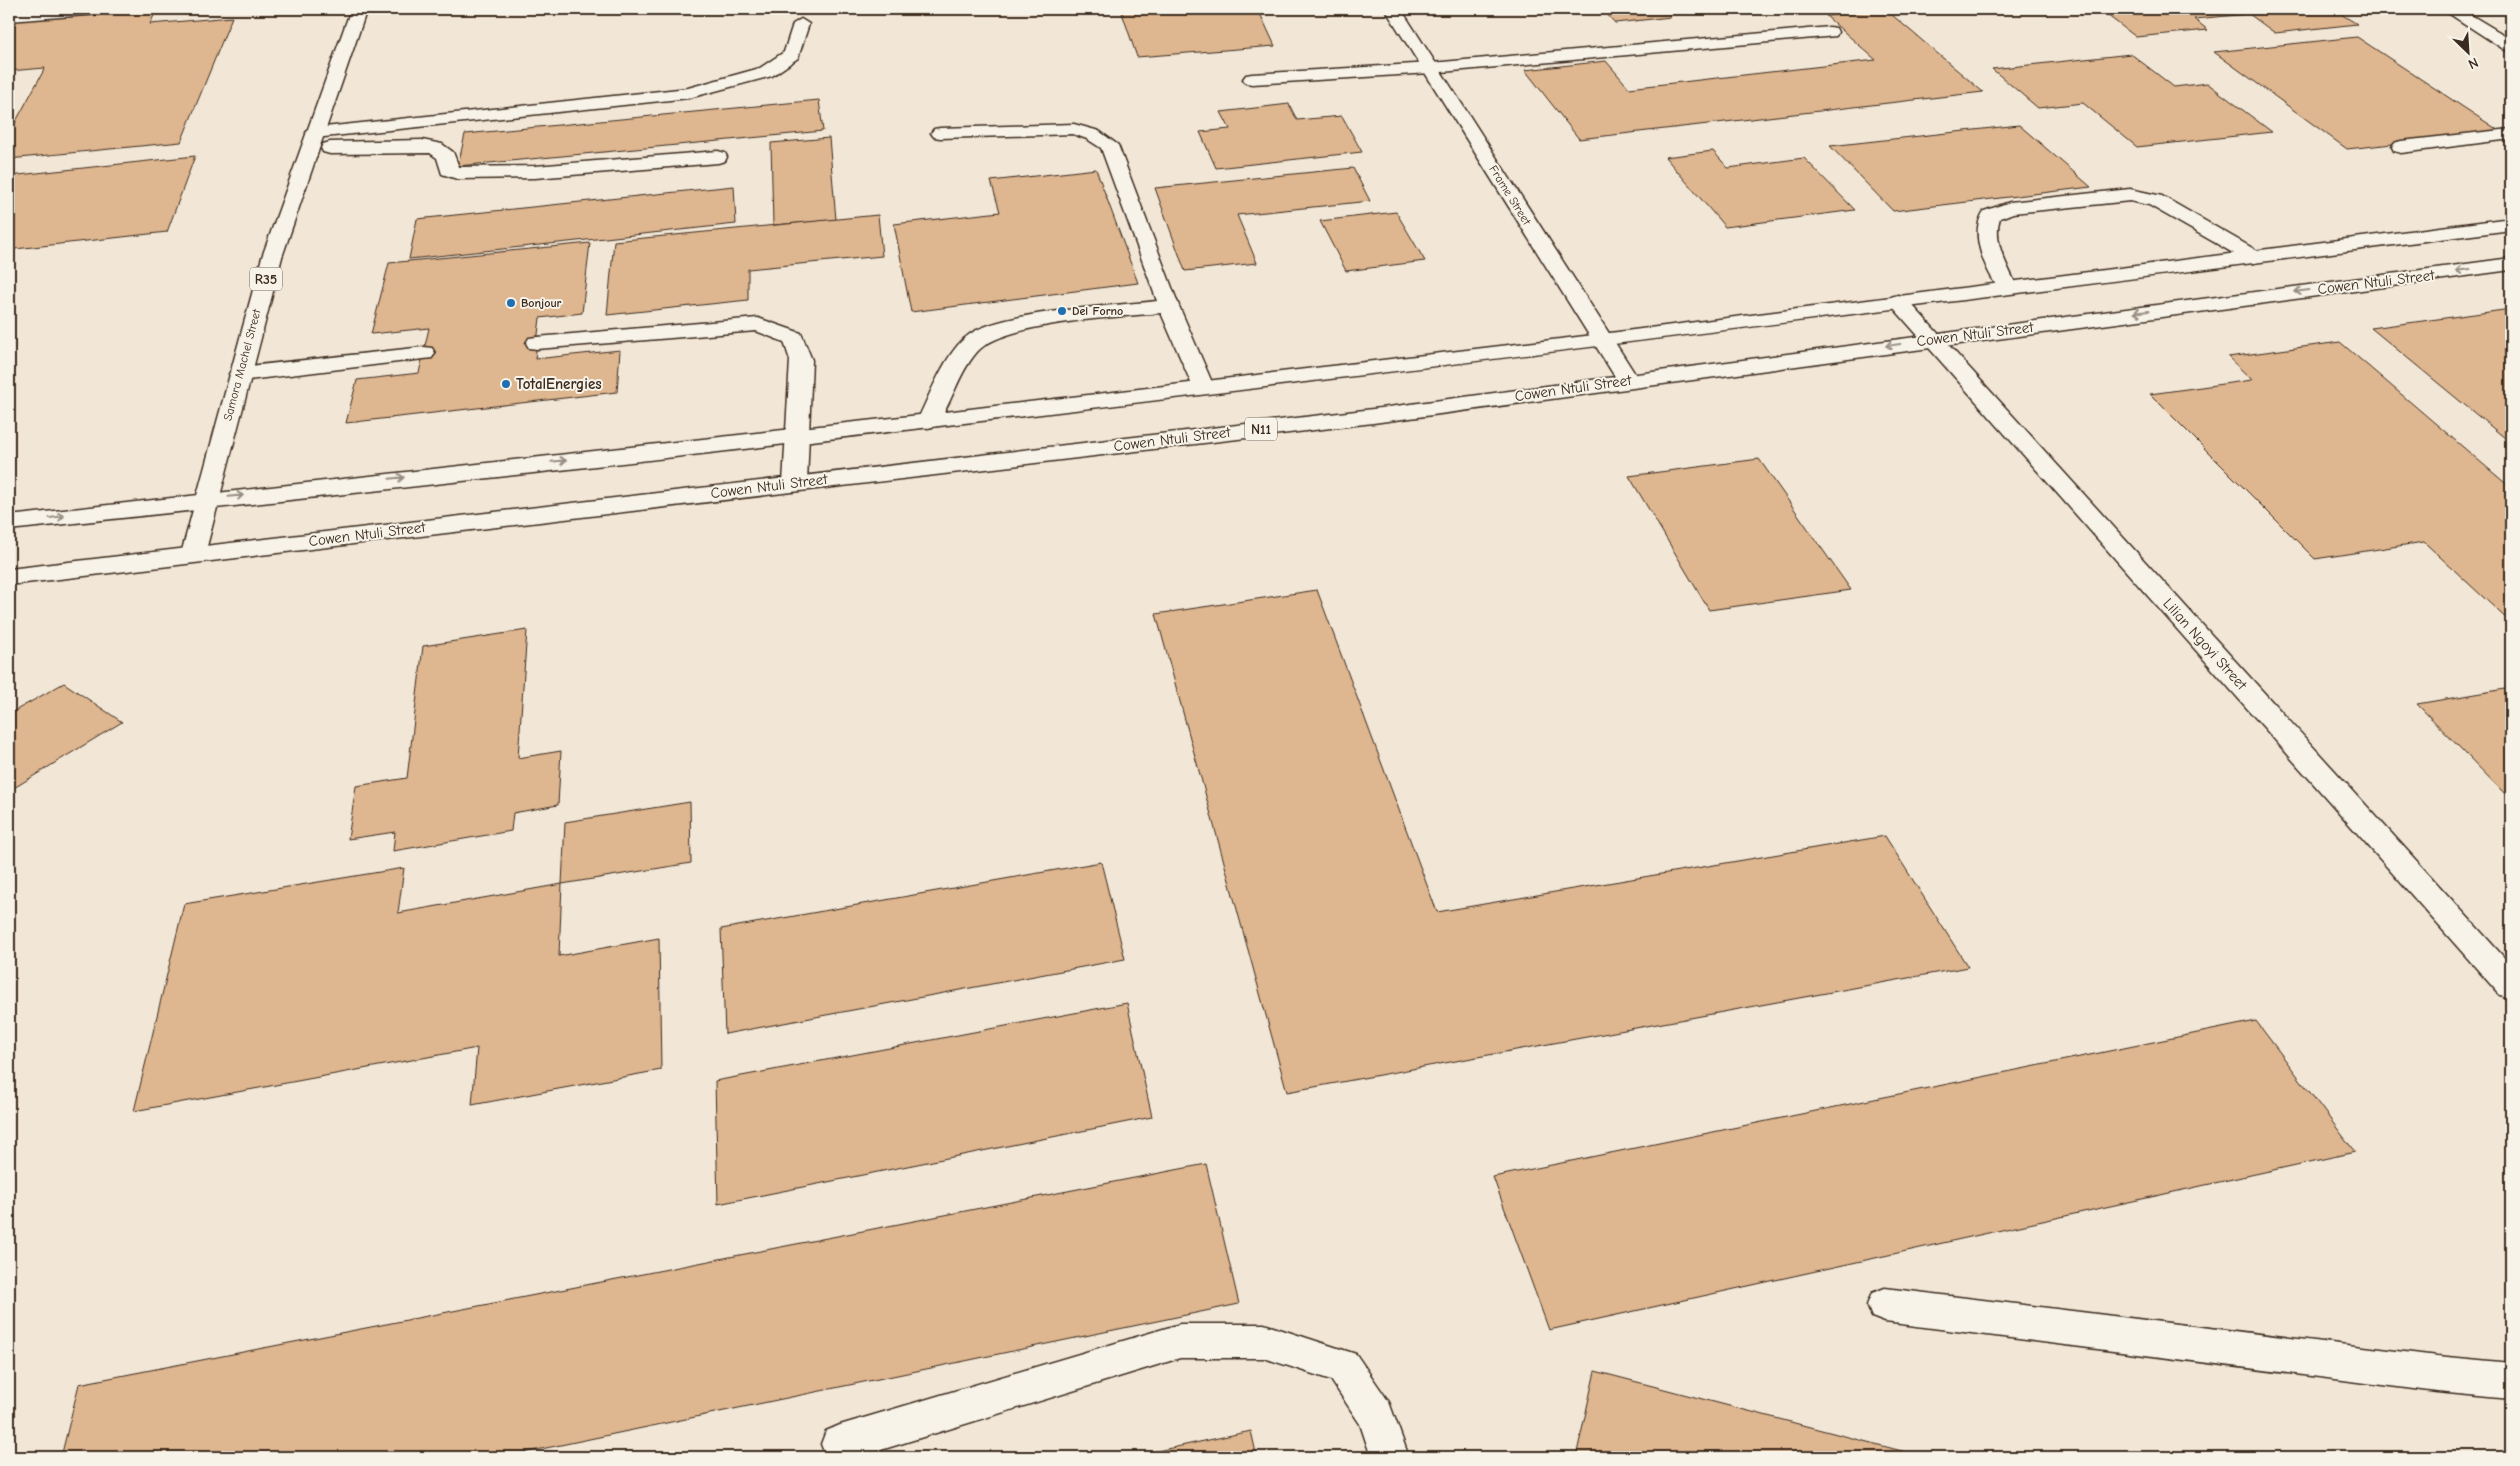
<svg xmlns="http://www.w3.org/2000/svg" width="2520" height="1466" font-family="'Comic Neue',sans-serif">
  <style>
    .building { fill: #deb68f; stroke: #3b2a1e }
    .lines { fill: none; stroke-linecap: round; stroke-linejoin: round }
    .service-casing { stroke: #3b2a1e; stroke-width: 3 }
    .minor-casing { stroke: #3b2a1e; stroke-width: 3 }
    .secondary-casing { stroke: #3b2a1e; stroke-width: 3 }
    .primary-casing { stroke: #3b2a1e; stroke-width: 3 }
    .trunk-casing { stroke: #3b2a1e; stroke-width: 3 }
    .service { fill: #f7f3e8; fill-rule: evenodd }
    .minor { fill: #f7f3e8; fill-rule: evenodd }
    .secondary { fill: #f7f3e8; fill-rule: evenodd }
    .primary { fill: #f7f3e8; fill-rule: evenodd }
    .trunk { fill: #f7f3e8; fill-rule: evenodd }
    .oneway { stroke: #998e83 }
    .poi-dot { fill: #1f6fb2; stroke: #f7f3e8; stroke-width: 2 }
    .labels { text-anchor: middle; stroke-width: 4; stroke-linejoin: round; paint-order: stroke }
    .far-street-label { font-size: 12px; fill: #3b2a1e; stroke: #f7f3e8 }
    .far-poi-label { font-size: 12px; font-weight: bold; fill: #3b2a1e; stroke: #f7f3e8; text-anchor: start }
    .shield { fill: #f7f3e8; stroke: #73665b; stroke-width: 1 }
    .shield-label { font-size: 14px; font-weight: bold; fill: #3b2a1e }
    .street-label { font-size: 15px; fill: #3b2a1e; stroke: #f7f3e8 }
    .poi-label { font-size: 15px; font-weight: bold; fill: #3b2a1e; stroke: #f7f3e8; text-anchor: start }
  </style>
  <rect width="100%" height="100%" fill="#f2e7d6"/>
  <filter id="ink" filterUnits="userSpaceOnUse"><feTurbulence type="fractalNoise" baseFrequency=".02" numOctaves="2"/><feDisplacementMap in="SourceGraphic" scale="10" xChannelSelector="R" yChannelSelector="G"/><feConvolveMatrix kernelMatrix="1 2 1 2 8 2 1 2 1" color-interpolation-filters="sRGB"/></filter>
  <g filter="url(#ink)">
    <g class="building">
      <path d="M139,9H157L150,24L232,17L181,142L9,159V134L45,68L9,71V20Z"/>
      <path d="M1258,9L1275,46L1137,57L1121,10Z"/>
      <path d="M1549,9H1597L1553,14Z"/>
      <path d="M1602,9H1663L1671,17L1615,23Z"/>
      <path d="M1885,9L1983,92L1579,139L1525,70L1606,61L1629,88L1876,60L1826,16Z"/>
      <path d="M2099,9H2333L2357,24L2275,33L2249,14L2194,19L2208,30L2136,37Z"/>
      <path d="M2357,37L2501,132L2347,149L2214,52Z"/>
      <path d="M2131,54L2174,87L2207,83L2272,132L2137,147L2083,103L2038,108L1992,69Z"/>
      <path d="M819,100L823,131L458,166L465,134Z"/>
      <path d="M1289,104L1297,120L1342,116L1362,152L1216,168L1200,132L1230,129L1221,112Z"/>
      <path d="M2019,125L2091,187L1893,211L1830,146Z"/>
      <path d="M829,138L836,220L773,225L771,143Z"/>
      <path d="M1713,151L1728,168L1804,158L1855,210L1725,227L1665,157Z"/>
      <path d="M195,156L167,232L15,249L9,262V176Z"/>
      <path d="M1353,168L1370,201L1237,215L1257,263L1185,271L1155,188Z"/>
      <path d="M1096,169L1138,283L911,312L894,224L1000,212L991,181Z"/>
      <path d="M734,186L736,224L409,259L417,219Z"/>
      <path d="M1396,212L1425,261L1346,271L1320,221Z"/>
      <path d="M878,215L882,256L748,269V300L607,315L614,241Z"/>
      <path d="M590,243L582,313L540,318L535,359L620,350L617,392L346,423L357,380L419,373L429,328L371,334L389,263Z"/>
      <path d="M2511,309V443L2371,328Z"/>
      <path d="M2340,342L2511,488V623L2424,542L2315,559L2150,394L2252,380L2228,357Z"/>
      <path d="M1759,459L1851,590L1709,610L1629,476Z"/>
      <path d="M1317,590L1437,912L1885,836L1968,967L1287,1092L1156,614Z"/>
      <path d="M527,630L518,758L561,751L558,805L513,813L511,831L393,851L395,832L348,839L356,786L407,778L423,646Z"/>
      <path d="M64,683L122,722L9,791V714Z"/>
      <path d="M2511,688V800L2417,704Z"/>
      <path d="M690,802L691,863L562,884L565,822Z"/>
      <path d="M1101,862L1125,959L725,1034L721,929Z"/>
      <path d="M404,868L398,913L562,884L559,956L659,938L661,1070L472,1105L477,1048L134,1111L184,904Z"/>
      <path d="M1127,1003L1152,1117L718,1204L715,1081Z"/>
      <path d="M2256,1021L2355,1152L1549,1330L1493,1177Z"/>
      <path d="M1206,1164L1239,1304L503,1457H61L79,1384Z"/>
      <path d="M1595,1371L1925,1457H1576Z"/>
      <path d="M1251,1431L1257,1457H1129Z"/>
    </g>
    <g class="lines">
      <defs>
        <g id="service">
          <path d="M39,9H107L99,14L9,21V11Z"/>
          <path d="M801,19L809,24L798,58L772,76L689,98L315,138L309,137L306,133L309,129L315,128L688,88L760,68L784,52L793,24Z"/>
          <path d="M1830,27L1836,28L1838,32L1836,36L1431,73L1252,84L1246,83L1243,79L1246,75L1252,74L1431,63Z"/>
          <path d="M1074,124L1099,131L1118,145L1179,306L1214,387L1211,392L1203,394L1195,392L1161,313C1121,317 1002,322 977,352C958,374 952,403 936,426L928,428L920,426L917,421C930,395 946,350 970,334C1003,311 1114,306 1157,301L1101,148L1087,139L1073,134L940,138L934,137L931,133L934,129L940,128Z"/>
          <path d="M2511,129V139L2401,153L2394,151L2392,147L2394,143L2401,141Z"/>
          <path d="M422,140L442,144L453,152L459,167L535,166L718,151L725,153L727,157L725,161L718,163L535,178L457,179L442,174L437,158L430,153L330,154L323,152L321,148L323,144L330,142Z"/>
          <path d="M2130,189L2162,196L2261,253L2264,257L2261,261L2254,263L2247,261L2149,205L2130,201L2013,213L2000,218C1992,242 2008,266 2017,287L2014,291L2007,293L2000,291C1986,271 1968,234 1984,211L2010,202Z"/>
          <path d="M758,318L801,333L812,360L807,483L803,488L795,490L787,488L783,483L790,360L784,342L756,331L537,349L529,348L526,343L529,338L537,337Z"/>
          <path d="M424,347L432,348L435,353L432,358L240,381L232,379L229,374L232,369L240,367Z"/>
          <path d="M1885,1288L2437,1356L2511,1363V1399L2437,1392L1885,1322L1872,1317L1867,1305L1872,1293Z"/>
          <path d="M1180,1324H1264L1356,1354L1389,1402L1409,1457H1371L1360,1424L1331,1380L1264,1358H1180L858,1457H826L821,1444L826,1431L840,1425Z"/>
        </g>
        <g id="minor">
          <path d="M1385,9H1401L1639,380L1636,385L1628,387L1620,385L1617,380Z"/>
          <path d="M2442,9H2461L2511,39V51L2505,50Z"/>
        </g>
        <path id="secondary" d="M1898,295L1905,297L2511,965V998L2500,995L1891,305L1888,301L1891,297Z"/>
        <path id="primary" d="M351,9H367L282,257L205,554L202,559L193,562L184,559L181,554L262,257Z"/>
        <g id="trunk">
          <path d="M2511,218V230C1678,337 844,443 9,530V516L928,414L1602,334Z"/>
          <path d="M2511,258V270L1373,423L9,585V569L1373,409Z"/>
        </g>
      </defs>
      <use href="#service" class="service-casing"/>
      <use href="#minor" class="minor-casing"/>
      <use href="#secondary" class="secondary-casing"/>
      <use href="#primary" class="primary-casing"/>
      <use href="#trunk" class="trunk-casing"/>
      <use href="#service" class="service"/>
      <use href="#minor" class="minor"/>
      <use href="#secondary" class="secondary"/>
      <use href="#primary" class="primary"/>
      <use href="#trunk" class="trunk"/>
    </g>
    <defs><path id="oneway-shaft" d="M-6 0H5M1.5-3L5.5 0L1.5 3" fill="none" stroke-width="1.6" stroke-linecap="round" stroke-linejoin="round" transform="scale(1.25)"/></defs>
    <g class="oneway">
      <use href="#oneway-shaft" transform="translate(2463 270) rotate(173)"/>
      <use href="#oneway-shaft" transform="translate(2302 291) rotate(173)"/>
      <use href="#oneway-shaft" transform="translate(2141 312) rotate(173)"/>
      <use href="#oneway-shaft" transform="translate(1893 345) rotate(172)"/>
      <use href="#oneway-shaft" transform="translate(559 461) rotate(-6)"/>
      <use href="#oneway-shaft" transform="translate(397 478) rotate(-6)"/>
      <use href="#oneway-shaft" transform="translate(236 496) rotate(-6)"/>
      <use href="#oneway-shaft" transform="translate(57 517) rotate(-7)"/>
    </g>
  </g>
  <g class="poi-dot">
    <circle cx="511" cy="303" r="5"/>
    <circle cx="1062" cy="311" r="5"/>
    <circle cx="506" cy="384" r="5"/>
  </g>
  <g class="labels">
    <g class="far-street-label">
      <text transform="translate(1510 195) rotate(58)" y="4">Frame Street</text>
      <text transform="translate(242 365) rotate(-75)" y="4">Samora Machel Street</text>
    </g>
    <g class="far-poi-label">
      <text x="521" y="307">Bonjour</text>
      <text x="1072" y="315">Del Forno</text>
    </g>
    <g class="shield">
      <rect x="250" y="267.5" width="32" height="23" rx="4"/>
      <rect x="1245" y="417.5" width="32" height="23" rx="4"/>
    </g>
    <g class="shield-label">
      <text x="266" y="284">R35</text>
      <text x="1261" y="434">N11</text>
    </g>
    <g class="street-label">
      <text transform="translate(2376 282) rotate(-7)" y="5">Cowen Ntuli Street</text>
      <text transform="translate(1975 334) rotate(-7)" y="5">Cowen Ntuli Street</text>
      <text transform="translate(1573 388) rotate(-8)" y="5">Cowen Ntuli Street</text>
      <text transform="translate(1172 439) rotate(-7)" y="5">Cowen Ntuli Street</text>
      <text transform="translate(769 486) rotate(-7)" y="5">Cowen Ntuli Street</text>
      <text transform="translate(367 534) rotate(-7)" y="5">Cowen Ntuli Street</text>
      <text transform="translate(2205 644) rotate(48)" y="5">Lilian Ngoyi Street</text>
    </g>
    <g class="poi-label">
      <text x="516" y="389">TotalEnergies</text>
    </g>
  </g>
  <rect width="2520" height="1466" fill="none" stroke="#f7f3e8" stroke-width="30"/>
  <rect x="15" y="15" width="2490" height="1436" fill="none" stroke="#3b2a1e" stroke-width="2" filter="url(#ink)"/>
  <g transform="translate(2468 52) rotate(155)" stroke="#f7f3e8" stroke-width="4" paint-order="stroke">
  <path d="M0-4L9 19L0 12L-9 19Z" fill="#3b2a1e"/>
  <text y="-8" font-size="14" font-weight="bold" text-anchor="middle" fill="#3b2a1e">N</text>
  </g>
</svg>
